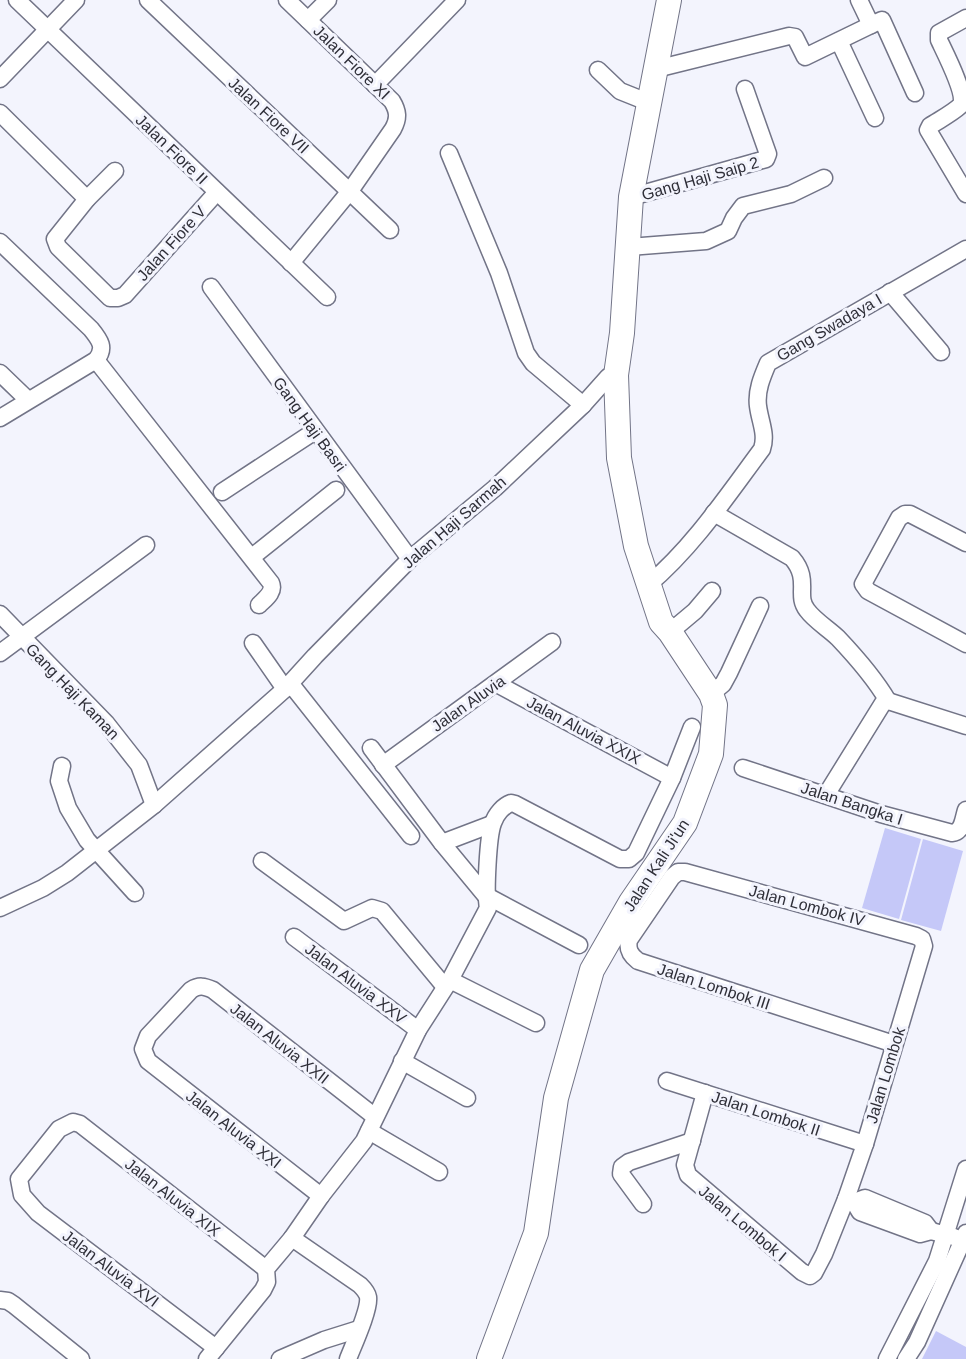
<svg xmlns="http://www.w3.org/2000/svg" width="966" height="1359" font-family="Helvetica,sans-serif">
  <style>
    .pitch { fill: #c5c8f8 }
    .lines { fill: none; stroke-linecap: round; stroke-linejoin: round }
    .street-casing { stroke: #727487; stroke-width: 19 }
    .secondary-casing { stroke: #727487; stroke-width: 26 }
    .street { stroke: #fff; stroke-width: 16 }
    .secondary { stroke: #fff; stroke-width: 24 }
    .labels { text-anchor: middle; stroke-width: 6; stroke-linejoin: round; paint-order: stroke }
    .street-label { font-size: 16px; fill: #2f2f38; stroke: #f3f4fd }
  </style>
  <rect width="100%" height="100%" fill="#f3f4fd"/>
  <g class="pitch">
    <path d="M885,828L921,839L899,919L862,908Z"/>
    <path d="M923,839L963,851L941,931L901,920Z"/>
    <path d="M936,1331L966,1347V1359H922Z"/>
  </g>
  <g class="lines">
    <defs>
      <g id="street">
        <path d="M17,0L327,297"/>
        <path d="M148,0L390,230"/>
        <path d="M287,0L392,101C398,111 399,118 393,129L350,191L291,263"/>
        <path d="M859,0L871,25L882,20L915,93"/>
        <path d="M966,18L939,33V40C945,53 966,93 961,105C953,113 939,120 930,126L928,130L966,194"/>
        <path d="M308,20L328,0"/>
        <path d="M839,41L875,118"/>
        <path d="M656,69L789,36L795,37L805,57L871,25"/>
        <path d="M598,70L620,91L650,103"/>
        <path d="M0,79L76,0"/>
        <path d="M375,85L457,0"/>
        <path d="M0,113L87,199"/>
        <path d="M449,153L499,273L526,353L533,363L583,405"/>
        <path d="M115,171L87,199L55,239L58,247L110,298H118L125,295L217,192"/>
        <path d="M631,197L766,159L768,154L745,89"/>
        <path d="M0,242L91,329C100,340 106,348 96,360L0,418"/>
        <path d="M629,247L706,241L728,231L734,218L743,206L791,194L824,178"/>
        <path d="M211,287L410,559"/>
        <path d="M890,292L941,352"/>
        <path d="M96,360L271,583C275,592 265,599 259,605"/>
        <path d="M0,373L28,400"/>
        <path d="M222,492L315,431"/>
        <path d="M714,513L792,558C811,580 795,595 807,610C815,621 829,629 838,638C856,657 875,679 888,701"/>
        <path d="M966,543L910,514H905L899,518L863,584L868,591L966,644"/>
        <path d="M252,557L336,490"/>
        <path d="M648,585C693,547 727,496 762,449C767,434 760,422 758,406C756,391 762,377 768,363L966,249"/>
        <path d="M0,614L106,723L139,765L154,805"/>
        <path d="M670,632L695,611L712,591"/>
        <path d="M253,643L285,689"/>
        <path d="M0,653L146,545"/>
        <path d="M290,683L411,836"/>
        <path d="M497,684L672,778"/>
        <path d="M711,694L723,684L729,673L760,606"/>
        <path d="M888,701L966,726"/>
        <path d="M371,748L442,843L485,895L579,945"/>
        <path d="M383,765L552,642"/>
        <path d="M62,766L59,781L68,808L87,840L135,893"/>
        <path d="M743,768L881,814L952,833C963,832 963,819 966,810"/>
        <path d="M826,795L883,703L888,701"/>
        <path d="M442,843L492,824"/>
        <path d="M262,861L344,921L372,908L382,911L445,987"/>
        <path d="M0,908L43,888L67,873L154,805L285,689L315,656L410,559L495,488L583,405L608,377L616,375"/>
        <path d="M294,937L418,1030"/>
        <path d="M450,980L536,1023"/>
        <path d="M402,1061L467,1098"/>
        <path d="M667,1081L865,1144"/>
        <path d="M705,1093L685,1165L688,1175L802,1272L810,1276L814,1273L824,1254L846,1199L865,1144L924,946L922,939L916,936L685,872H678L672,877L629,940C627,949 630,955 638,961L894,1044"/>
        <path d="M369,1131L439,1172"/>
        <path d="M321,1196L148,1061L143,1049L148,1036L191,990C199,985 204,986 213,990L374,1116"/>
        <path d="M846,1199L854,1202L860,1212L920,1234L931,1231L954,1237"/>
        <path d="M854,1202L865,1198L925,1223L931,1231"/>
        <path d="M643,1204L621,1174L622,1167L629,1162L692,1141"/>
        <path d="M292,1238L360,1285C363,1288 367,1292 368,1297C370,1309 353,1346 348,1359"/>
        <path d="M0,1300L8,1301L14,1305L81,1359"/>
        <path d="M216,1348L38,1213L22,1195L19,1179L59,1129L73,1122L80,1124L266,1269"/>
        <path d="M207,1359L263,1290L267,1282L266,1269L292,1238L321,1196L364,1141L418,1030L450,980L488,908C485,893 488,836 493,823C496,814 503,806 511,803L515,804L620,859H629L636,853L672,778L692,727"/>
        <path d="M280,1359L324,1340L359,1329"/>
        <path d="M887,1359L937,1261L966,1169"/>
        <path d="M906,1359L917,1342L966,1233"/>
      </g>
      <path id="secondary" d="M489,1359L536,1233L556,1098L592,970L631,902L685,823L711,754L715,705L711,694L670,632L661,622L636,546L619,458L616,375L622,333L631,197L669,0"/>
    </defs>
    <use href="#street" class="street-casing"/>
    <use href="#secondary" class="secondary-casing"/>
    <use href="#street" class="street"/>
    <use href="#secondary" class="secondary"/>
  </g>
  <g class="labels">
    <g class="street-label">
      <text transform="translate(352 62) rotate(44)" y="6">Jalan Fiore XI</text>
      <text transform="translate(269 115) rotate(43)" y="6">Jalan Fiore VII</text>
      <text transform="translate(172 149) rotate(44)" y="6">Jalan Fiore II</text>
      <text transform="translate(700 178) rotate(-16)" y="6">Gang Haji Saip 2</text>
      <text transform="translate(171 243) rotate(-48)" y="6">Jalan Fiore V</text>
      <text transform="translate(829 327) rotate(-30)" y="6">Gang Swadaya I</text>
      <text transform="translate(310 424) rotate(54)" y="6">Gang Haji Basri</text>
      <text transform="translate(454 522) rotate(-41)" y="6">Jalan Haji Sarmah</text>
      <text transform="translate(73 691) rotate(46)" y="6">Gang Haji Kaman</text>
      <text transform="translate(468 703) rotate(-35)" y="6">Jalan Aluvia</text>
      <text transform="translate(584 730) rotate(28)" y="6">Jalan Aluvia XXIX</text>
      <text transform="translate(852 803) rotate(18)" y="6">Jalan Bangka I</text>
      <text transform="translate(656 865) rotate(-57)" y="6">Jalan Kali Ji'un</text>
      <text transform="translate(807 905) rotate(15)" y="6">Jalan Lombok IV</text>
      <text transform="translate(356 983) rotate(37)" y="6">Jalan Aluvia XXV</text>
      <text transform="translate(714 986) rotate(18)" y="6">Jalan Lombok III</text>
      <text transform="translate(280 1043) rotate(38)" y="6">Jalan Aluvia XXII</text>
      <text transform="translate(885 1075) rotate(-73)" y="6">Jalan Lombok</text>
      <text transform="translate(766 1113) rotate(18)" y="6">Jalan Lombok II</text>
      <text transform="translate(234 1129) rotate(38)" y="6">Jalan Aluvia XXI</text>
      <text transform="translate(173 1197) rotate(38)" y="6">Jalan Aluvia XIX</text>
      <text transform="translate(743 1223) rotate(40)" y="6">Jalan Lombok I</text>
      <text transform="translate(111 1268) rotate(37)" y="6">Jalan Aluvia XVI</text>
    </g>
  </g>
</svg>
